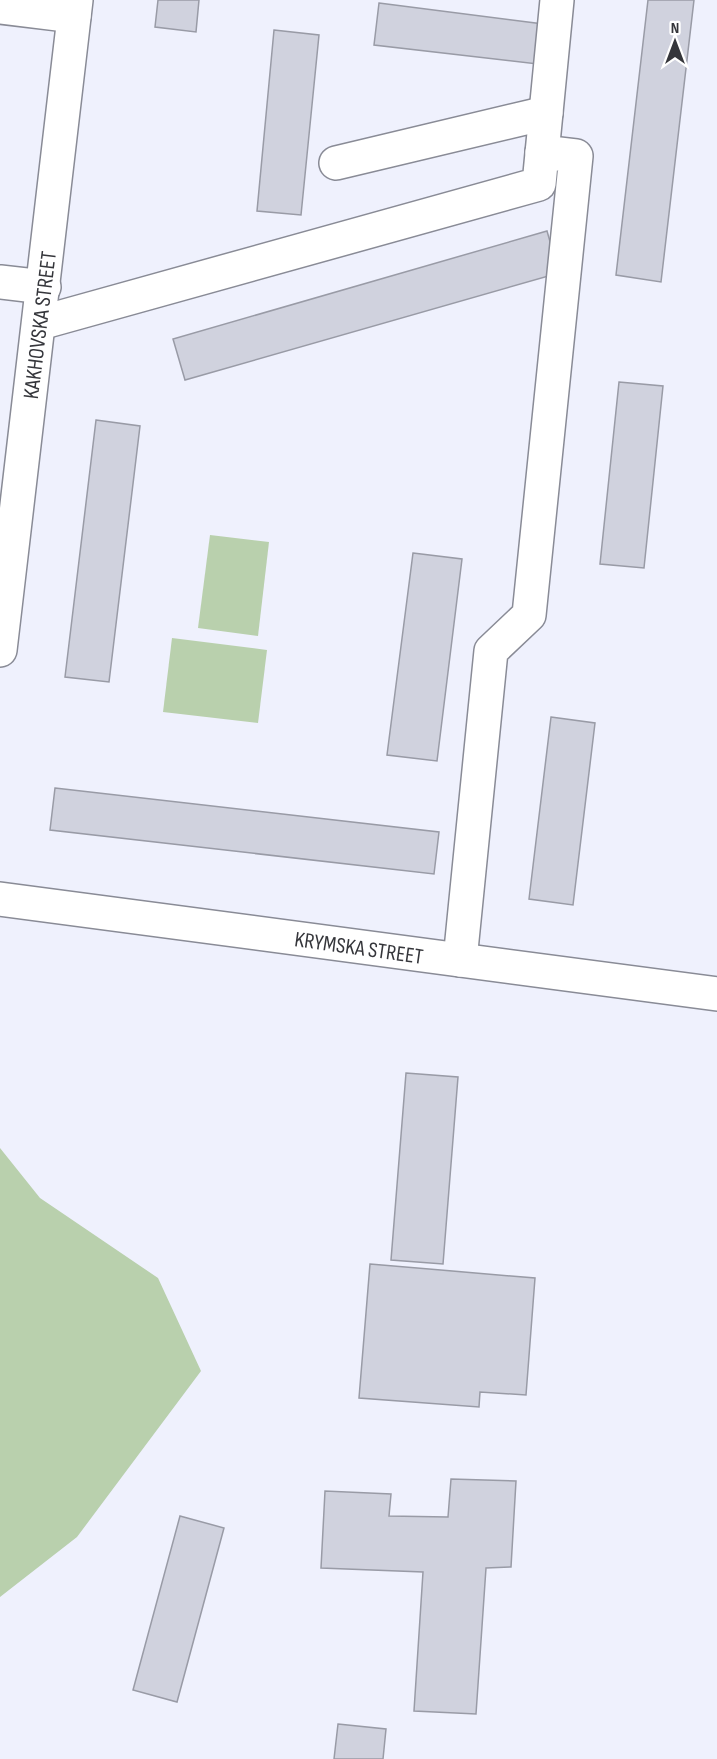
<svg xmlns="http://www.w3.org/2000/svg" width="717" height="1759" font-family="'Sofia Sans Condensed',sans-serif">
  <style>
    .green { fill: #b9d0ad }
    .building { fill: #d0d2de; stroke: #999ba6; stroke-width: 1.5 }
    .lines { fill: none; stroke-linecap: round; stroke-linejoin: round }
    .minor-casing { stroke: #898b96; stroke-width: 36 }
    .minor { stroke: #fff; stroke-width: 33 }
    .labels { text-anchor: middle; stroke-width: 4.5; stroke-linejoin: round; paint-order: stroke }
    .street-label { font-size: 22px; fill: #35363b; stroke: #fff }
  </style>
  <rect width="100%" height="100%" fill="#eff1fd"/>
  <g class="green">
    <path d="M210,535L269,542L258,636L198,628Z"/>
    <path d="M172,638L267,650L258,723L163,712Z"/>
    <path d="M0,1148L40,1198L158,1278L201,1371L77,1537L0,1597Z"/>
  </g>
  <g class="building">
    <path d="M158,0H199L196,32L155,27Z"/>
    <path d="M648,0H694L661,282L616,275Z"/>
    <path d="M379,3L551,25L546,65L374,45Z"/>
    <path d="M274,30L319,35L301,215L257,211Z"/>
    <path d="M547,231L559,273L185,380L173,339Z"/>
    <path d="M619,382L663,386L644,568L600,564Z"/>
    <path d="M96,420L140,426L109,682L65,677Z"/>
    <path d="M413,553L462,559L437,761L387,755Z"/>
    <path d="M551,717L595,723L573,905L529,899Z"/>
    <path d="M55,788L439,832L434,874L50,830Z"/>
    <path d="M406,1073L458,1077L443,1264L391,1260Z"/>
    <path d="M370,1264L535,1278L526,1395L480,1392L479,1407L359,1398Z"/>
    <path d="M451,1479L516,1481L511,1567L486,1568L476,1714L414,1711L423,1572L321,1568L325,1491L391,1494L389,1516L448,1517Z"/>
    <path d="M180,1516L224,1528L177,1702L133,1690Z"/>
    <path d="M338,1724L386,1729L383,1759H334Z"/>
  </g>
  <g class="lines">
    <defs>
      <g id="minor">
        <path d="M0,7L74,16"/>
        <path d="M336,163L546,113"/>
        <path d="M0,282L44,287"/>
        <path d="M40,323L539,184L557,0"/>
        <path d="M0,650L76,0"/>
        <path d="M0,899L717,994"/>
        <path d="M460,960L491,651L529,615L576,156L542,152"/>
      </g>
    </defs>
    <use href="#minor" class="minor-casing"/>
    <use href="#minor" class="minor"/>
  </g>
  <g class="labels">
    <g class="street-label">
      <text transform="translate(39 325) rotate(-83)" y="8">KAKHOVSKA STREET</text>
      <text transform="translate(359 947) rotate(8)" y="8">KRYMSKA STREET</text>
    </g>
  </g>
  <g transform="translate(675 42)" stroke="#ffffff" stroke-width="4.5" paint-order="stroke">
  <path d="M0-4.5L10 22L0 15L-10 22Z" fill="#35363b"/>
  <text y="-9" font-size="16" font-weight="bold" text-anchor="middle" fill="#35363b">N</text>
  </g>
</svg>
